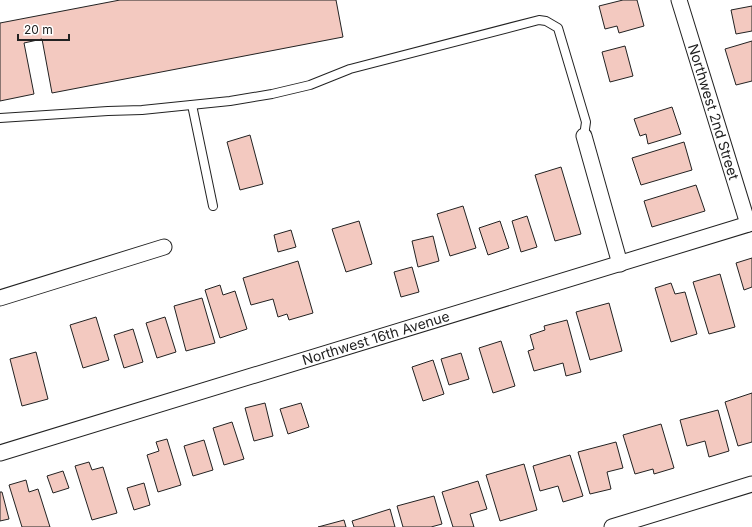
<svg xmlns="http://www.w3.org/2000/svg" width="752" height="527" font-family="Inter,sans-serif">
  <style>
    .building { fill: #f3c9c0; stroke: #222 }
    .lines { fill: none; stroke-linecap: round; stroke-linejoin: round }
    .service-casing { stroke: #222; stroke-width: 10 }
    .minor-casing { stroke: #222; stroke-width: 17 }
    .service { stroke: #fff; stroke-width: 8 }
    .minor { stroke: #fff; stroke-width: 15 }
    .labels { text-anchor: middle; stroke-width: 3; stroke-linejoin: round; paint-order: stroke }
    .street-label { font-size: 14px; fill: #222; stroke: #fff }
  </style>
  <rect width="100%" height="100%" fill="#fff"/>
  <g class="building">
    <path d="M120,0H336L343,37L52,93L42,39L24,43L34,94L0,101V23Z"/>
    <path d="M623,0H637L644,26L619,33L617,26L605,29L599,6Z"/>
    <path d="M752,6V31L736,34L731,10Z"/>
    <path d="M752,41V81L736,85L725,49Z"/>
    <path d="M625,46L633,76L610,82L602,52Z"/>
    <path d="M672,107L681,134L648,144L646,134L640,136L634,119Z"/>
    <path d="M250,135L263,184L240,190L227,142Z"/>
    <path d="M684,142L692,170L641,185L632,158Z"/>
    <path d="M561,167L581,234L555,241L535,175Z"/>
    <path d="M696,185L705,211L652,227L644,201Z"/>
    <path d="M463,206L476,248L450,256L437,214Z"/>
    <path d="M527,216L537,247L521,252L512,221Z"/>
    <path d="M359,221L372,264L346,272L332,229Z"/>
    <path d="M500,221L509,248L488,255L479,228Z"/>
    <path d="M291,230L296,247L278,252L274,235Z"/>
    <path d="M433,236L439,261L418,267L412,241Z"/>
    <path d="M752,258V287L744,290L736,263Z"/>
    <path d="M298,261L313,313L289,320L287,314L278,317L273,299L251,305L243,278Z"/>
    <path d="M412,267L419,292L401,297L394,272Z"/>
    <path d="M720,274L735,327L709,334L693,282Z"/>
    <path d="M671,283L675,294L685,292L697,334L671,342L655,288Z"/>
    <path d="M220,285L223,295L235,291L247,329L220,338L205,290Z"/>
    <path d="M202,298L215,343L186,351L174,306Z"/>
    <path d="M609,303L622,351L590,360L576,312Z"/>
    <path d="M96,317L109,360L83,368L70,325Z"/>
    <path d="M165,317L176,352L157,358L146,323Z"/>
    <path d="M567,320L581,372L566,376L563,363L534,371L528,351L534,349L530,335L545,330L544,326Z"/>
    <path d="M133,329L143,362L124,368L114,335Z"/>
    <path d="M501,341L515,386L493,393L479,348Z"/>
    <path d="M36,352L48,399L22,406L10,359Z"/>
    <path d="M461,353L469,379L449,385L441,359Z"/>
    <path d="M433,360L444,394L423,401L412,367Z"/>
    <path d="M752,393V442L738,446L725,402Z"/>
    <path d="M265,403L273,436L254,441L245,408Z"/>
    <path d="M301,403L309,427L288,434L280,409Z"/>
    <path d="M718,410L729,451L709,457L705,441L687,446L680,420Z"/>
    <path d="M232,422L244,459L224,465L213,428Z"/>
    <path d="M661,424L674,468L654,474L653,469L635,474L623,435Z"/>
    <path d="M167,439L181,485L158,492L147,455L159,451L156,442Z"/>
    <path d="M204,440L213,470L193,476L184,446Z"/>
    <path d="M616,442L623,468L607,472L611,489L590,494L578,452Z"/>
    <path d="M570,455L583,496L563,502L558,486L540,491L533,466Z"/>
    <path d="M89,462L92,470L103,467L117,513L92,520L75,466Z"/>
    <path d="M524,464L537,510L500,521L486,475Z"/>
    <path d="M63,471L69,488L53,493L47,476Z"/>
    <path d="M26,480L29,492L38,489L50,527H22L9,485Z"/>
    <path d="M478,481L487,509L470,514L474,527H453L442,492Z"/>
    <path d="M144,483L150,505L134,510L127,488Z"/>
    <path d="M0,492H2L9,519L0,521Z"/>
    <path d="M434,496L442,524L431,527H403L397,506Z"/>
    <path d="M390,509L395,527H354L352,521Z"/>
    <path d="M344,520L346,527H318Z"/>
  </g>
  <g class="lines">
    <defs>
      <g id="service">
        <path d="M192,105L213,206"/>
        <path d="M0,118L108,111L142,110L230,101L272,94L310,85L350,69L539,20L546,21L558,28L586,122L584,136"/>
      </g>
      <g id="minor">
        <path id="s1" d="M679,0L748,224"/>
        <path d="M584,136L620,264"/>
        <path d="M0,298L164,247"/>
        <path id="s2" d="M0,453L752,223"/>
        <path d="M612,527L752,484"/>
      </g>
    </defs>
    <use href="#service" class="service-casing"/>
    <use href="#minor" class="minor-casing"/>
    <use href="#service" class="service"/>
    <use href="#minor" class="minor"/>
  </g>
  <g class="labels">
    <g class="street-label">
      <text dy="5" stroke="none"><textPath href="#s1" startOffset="117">Northwest 2nd Street</textPath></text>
      <text dy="5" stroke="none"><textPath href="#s2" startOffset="393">Northwest 16th Avenue</textPath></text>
    </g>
  </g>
  <path d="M18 34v6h51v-6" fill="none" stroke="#222222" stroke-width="2"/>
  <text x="24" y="34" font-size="12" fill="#222222" stroke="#ffffff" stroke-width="3" paint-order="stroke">20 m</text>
</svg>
